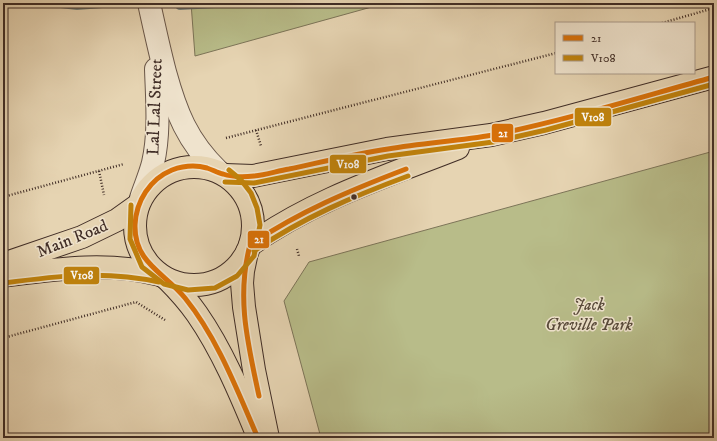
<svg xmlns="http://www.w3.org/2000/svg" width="717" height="441" font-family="'IM FELL DW Pica',serif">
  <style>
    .green { fill: #b8bc89; stroke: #7c7458 }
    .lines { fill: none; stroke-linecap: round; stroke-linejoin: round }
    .stream { stroke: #75807b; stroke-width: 10 }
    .minor-casing { stroke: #6a5749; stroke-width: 24 }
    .major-casing { stroke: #402d26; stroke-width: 24 }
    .path { stroke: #402d26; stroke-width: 2.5; stroke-dasharray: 1 2; stroke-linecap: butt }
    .minor { stroke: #efe3cd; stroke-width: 22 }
    .major { stroke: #e6d4b2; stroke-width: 22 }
    .bus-1-casing { stroke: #efe3cd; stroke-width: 8 }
    .bus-2-casing { stroke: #efe3cd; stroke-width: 8 }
    .bus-1 { stroke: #d97108; stroke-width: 5 }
    .bus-2 { stroke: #c0820b; stroke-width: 5 }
    .bus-dot { fill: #402d26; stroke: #efe3cd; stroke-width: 1.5 }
    .labels { text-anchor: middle; stroke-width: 3; stroke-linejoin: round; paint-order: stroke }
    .street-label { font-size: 17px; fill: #402d26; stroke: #efe3cd }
    .park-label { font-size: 17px; font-style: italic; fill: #584a3a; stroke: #efe3cd }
    .line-badge { stroke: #efe3cd; stroke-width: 1.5 }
    .badge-label { font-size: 11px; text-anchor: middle; font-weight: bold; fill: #fff }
  </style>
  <rect width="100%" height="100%" fill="#e6d4b2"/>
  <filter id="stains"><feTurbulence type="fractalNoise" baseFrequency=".005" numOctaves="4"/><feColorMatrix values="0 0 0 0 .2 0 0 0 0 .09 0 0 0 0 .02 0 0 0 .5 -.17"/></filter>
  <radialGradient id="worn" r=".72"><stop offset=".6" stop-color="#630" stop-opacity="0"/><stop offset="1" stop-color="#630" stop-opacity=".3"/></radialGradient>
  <g class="green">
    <path d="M191,3H386L195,56Z"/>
    <path d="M714,151V438H321L284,301L309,262Z"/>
  </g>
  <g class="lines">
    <g class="stream">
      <path d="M61,3L77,5L102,3"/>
      <path d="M180,5L215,3"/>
    </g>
    <defs>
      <g id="minor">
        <path d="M149,3C154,26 159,49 165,72C176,112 187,141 218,171"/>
        <path d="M141,198C145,186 150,175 153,163C160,132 157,100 156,69"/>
      </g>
      <g id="major">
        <circle cx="194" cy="226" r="59"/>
        <path d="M225,175L253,176L387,149L491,135L544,123L714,77"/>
        <path d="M250,245C312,200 387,176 458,148"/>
        <path d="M247,252L243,271L242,283L244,307L254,370L268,438"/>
        <path d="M3,264L82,237L117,220L138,205"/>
        <path d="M3,276C56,269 108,261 160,275"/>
        <path d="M167,279C178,290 188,301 197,314C222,350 240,393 257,434"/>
      </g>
    </defs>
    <use href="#minor" class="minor-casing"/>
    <use href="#major" class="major-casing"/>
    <g class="path">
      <path d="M662,23L714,8"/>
      <path d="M256,130L261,146"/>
      <path d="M226,138L556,53"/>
      <path d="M99,171L104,195"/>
      <path d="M3,197L124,164"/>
      <path d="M297,249L299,256"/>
      <path d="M3,338L136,302L165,320"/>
    </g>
    <use href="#minor" class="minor"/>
    <use href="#major" class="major"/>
    <defs>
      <g id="bus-1">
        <path d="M259,396C248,344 236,298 250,245C298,212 351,190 406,169"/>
        <path d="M258,438C237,390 218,339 185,298C165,273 134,263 135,225C136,201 150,179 172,170C183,166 196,165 207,168C213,170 218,173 223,174C232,177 245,177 254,176C266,175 277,171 289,169C322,162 355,154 388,149C423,143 458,141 493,135C567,120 641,97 714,77"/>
      </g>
      <g id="bus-2">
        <path d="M225,182L254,183L388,156L493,142L546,130L714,84"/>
        <path d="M131,205L130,239L142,267L164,284L188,290L215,288L237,276L254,256L260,225L257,208L251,193L241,180L229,170"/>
        <path d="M254,251C302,218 354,196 408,176"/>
        <path d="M4,283C57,276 105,270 159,282"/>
      </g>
    </defs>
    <use href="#bus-1" class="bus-1-casing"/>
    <use href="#bus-2" class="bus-2-casing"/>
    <use href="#bus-1" class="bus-1"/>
    <use href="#bus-2" class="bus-2"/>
  </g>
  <circle class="bus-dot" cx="354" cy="197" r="3.5"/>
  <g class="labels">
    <g class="street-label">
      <text transform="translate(154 107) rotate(-88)" y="6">Lal Lal Street</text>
      <text transform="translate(72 238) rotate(-22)" y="6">Main Road</text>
    </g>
    <g class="park-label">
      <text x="589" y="310">Jack<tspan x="589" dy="20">Greville Park</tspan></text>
    </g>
  </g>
  <g class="line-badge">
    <rect x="574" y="107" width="38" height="20" rx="4" fill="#c0820b"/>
    <rect x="491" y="123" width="23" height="20" rx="4" fill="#d97108"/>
    <rect x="329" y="154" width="38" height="20" rx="4" fill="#c0820b"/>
    <rect x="247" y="230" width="23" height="19" rx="4" fill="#d97108"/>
    <rect x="63" y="266" width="37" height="19" rx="4" fill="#c0820b"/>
  </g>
  <g class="badge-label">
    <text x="593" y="121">V108</text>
    <text x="503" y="137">21</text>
    <text x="348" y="168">V108</text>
    <text x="259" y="243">21</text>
    <text x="82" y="279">V108</text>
  </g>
  <rect width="717" height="441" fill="none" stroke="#e6d4b2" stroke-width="16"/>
  <rect x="4" y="4" width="709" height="433" fill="none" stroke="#402d26" stroke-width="2"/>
  <rect x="8" y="8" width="701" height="425" fill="none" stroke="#402d26"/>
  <rect x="555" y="22" width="140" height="52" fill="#efe3cd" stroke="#a99a8a"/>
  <rect x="563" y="35" width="20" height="6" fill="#d97108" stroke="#a99a8a"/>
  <text x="591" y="42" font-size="12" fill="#402d26">21</text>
  <rect x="563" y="55" width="20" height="6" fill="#c0820b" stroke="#a99a8a"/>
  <text x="591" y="62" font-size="12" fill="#402d26">V108</text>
  <rect width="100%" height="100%" filter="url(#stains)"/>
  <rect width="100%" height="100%" fill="url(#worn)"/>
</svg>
